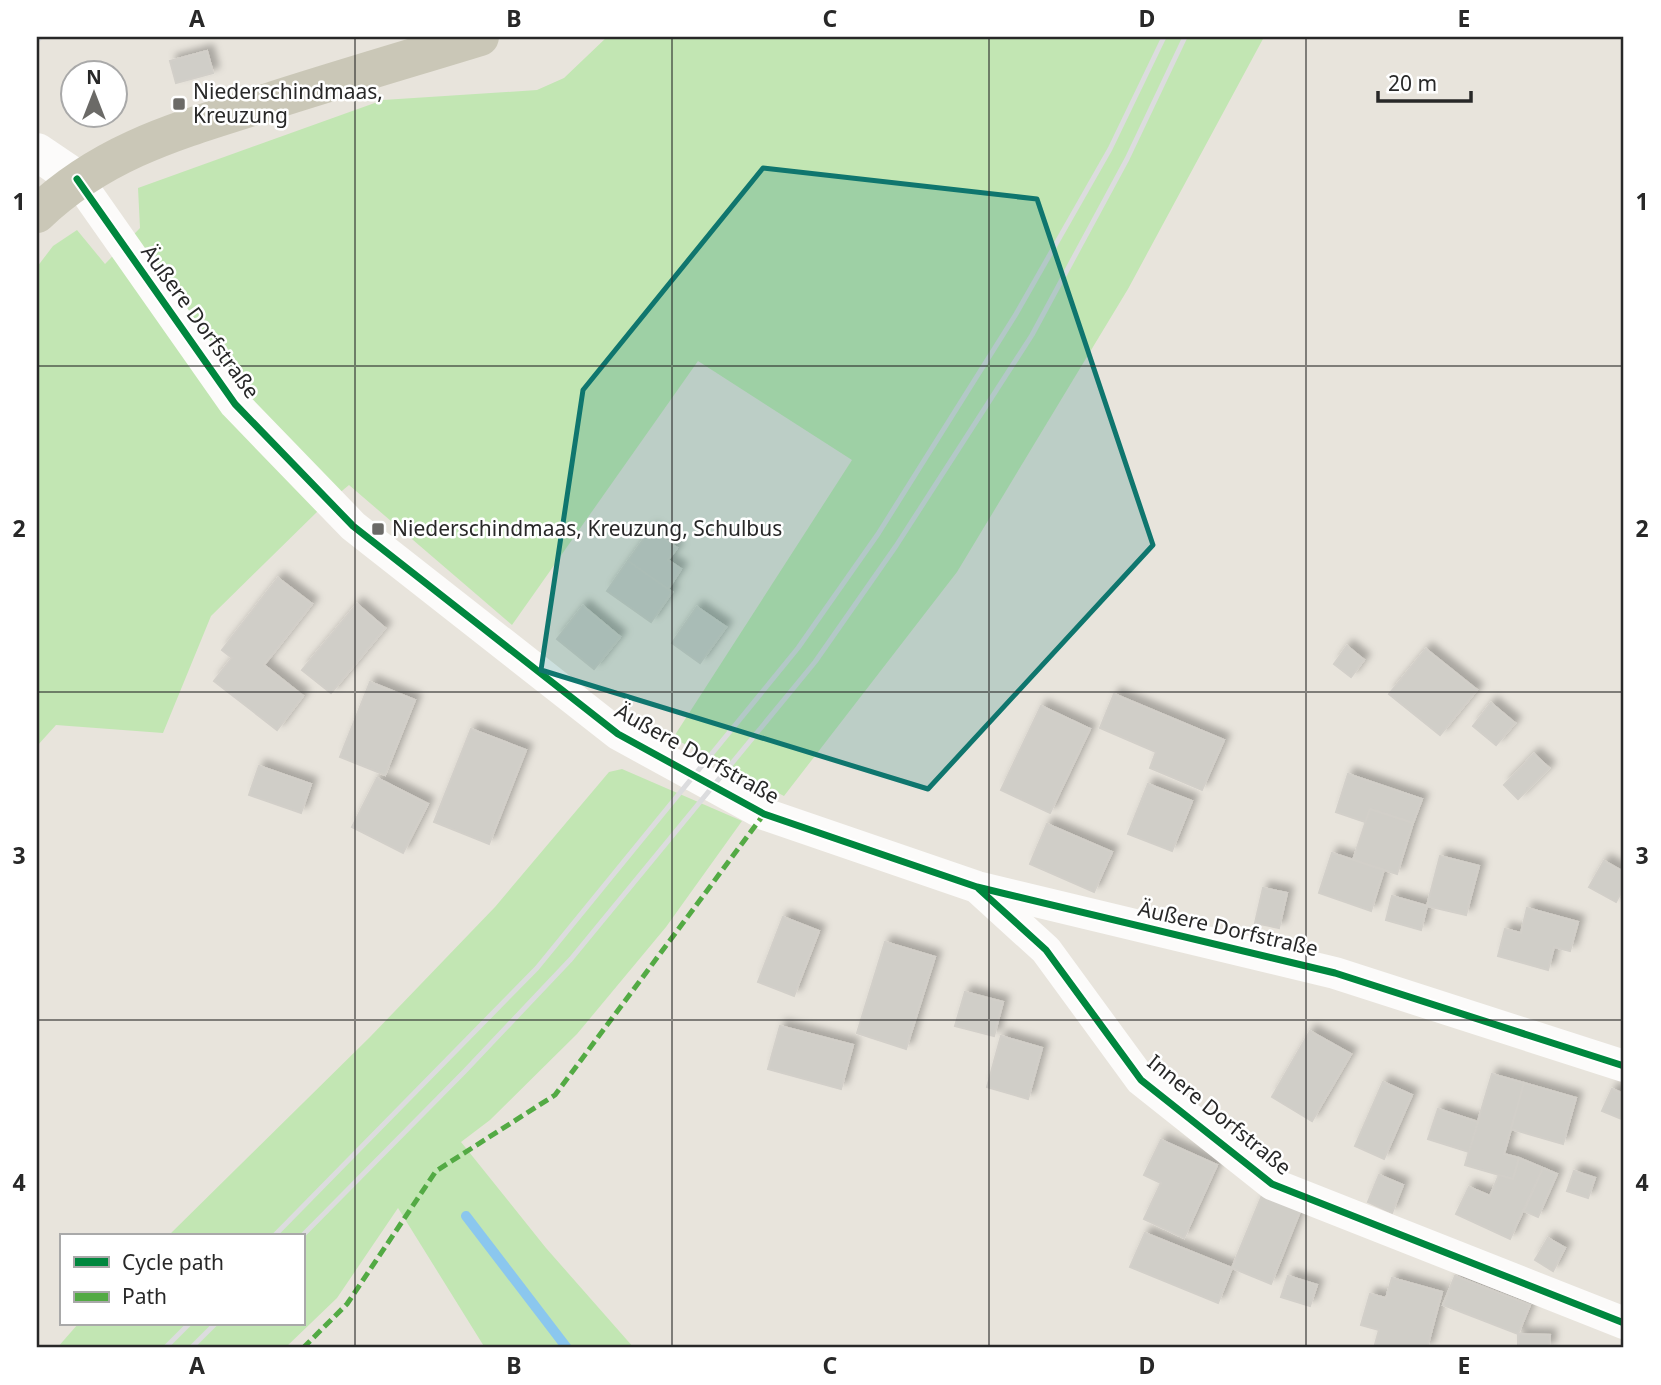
<svg xmlns="http://www.w3.org/2000/svg" width="1661" height="1385" font-family="'Noto Sans',sans-serif">
  <style>
    .green { fill: #c2e6b3 }
    .lines { fill: none; stroke-linecap: round; stroke-linejoin: round }
    .stream { stroke: #8bc7ee; stroke-width: 10 }
    .building { fill: #d0cec8; stroke: #d2cfc9; stroke-width: 2; filter: url(#shadow) }
    .minor { stroke: #fcfbfa; stroke-width: 32 }
    .secondary { stroke: #fcfbfa; stroke-width: 38 }
    .primary { stroke: #cac7b7; stroke-width: 38 }
    .rail { stroke: #dcdcde; stroke-width: 5 }
    .quiet { stroke: #53aa44; stroke-width: 5; stroke-dasharray: 10 5; stroke-linecap: butt }
    .cycleway-casing { stroke: #fff; stroke-width: 11 }
    .cycleway { stroke: #00873e; stroke-width: 7 }
    .marked { fill: #0f766e; fill-opacity: 0.2; stroke: #0f766e; stroke-width: 5; stroke-linejoin: round }
    .grid { fill: none; stroke: #282828; stroke-width: 2; stroke-opacity: 0.55 }
    .poi-dot { fill: #6b6a67; stroke: #fff; stroke-width: 2.5 }
    .labels { text-anchor: middle; stroke-width: 5; stroke-linejoin: round; paint-order: stroke }
    .poi-label { font-size: 21px; fill: #282828; stroke: #fff; text-anchor: start }
    .street-label { font-size: 21px; fill: #282828; stroke: #fff }
    .neatline { fill: none; stroke: #282828; stroke-width: 2.5 }
    .grid-label { font-size: 23px; text-anchor: middle; font-weight: bold; fill: #282828 }
  </style>
  <defs>
    <filter id="shadow"><feDropShadow dx="6" dy="-6" stdDeviation="3.5" flood-color="#0004"/></filter>
  </defs>
  <rect width="100%" height="100%" fill="#e8e4dc"/>
  <g class="green">
    <path d="M607,37H1264L1128,289L957,572L784,796L673,738L852,460L698,361L512,625L349,485L319,510L211,616L163,733L56,725L37,746V267L53,246L77,230L105,264L140,228L138,188L383,100L537,90L564,78Z"/>
    <path d="M622,769L742,821L666,927L577,1034L490,1120L461,1142L546,1248L634,1348H485L398,1208L337,1298L285,1348H57L78,1324H303V1236H168L370,1037L495,907L609,772Z"/>
  </g>
  <g class="lines">
    <path class="stream" d="M466,1216L567,1348"/>
  </g>
  <g class="building">
    <path d="M207,51L213,73L176,83L170,61Z"/>
    <path d="M651,529L677,548L668,560L681,569L668,589L628,561Z"/>
    <path d="M628,561L672,592L651,622L607,591Z"/>
    <path d="M278,578L312,604L264,665L303,696L277,730L214,681L232,658L222,650Z"/>
    <path d="M357,604L385,628L331,693L302,670Z"/>
    <path d="M583,606L620,637L594,669L557,639Z"/>
    <path d="M697,607L726,627L700,663L672,643Z"/>
    <path d="M1347,646L1364,660L1351,677L1334,664Z"/>
    <path d="M1426,649L1477,690L1440,735L1389,694Z"/>
    <path d="M370,682L415,700L385,775L340,757Z"/>
    <path d="M1114,694L1224,740L1202,790L1150,768L1156,752L1100,728Z"/>
    <path d="M1491,703L1515,723L1496,745L1473,726Z"/>
    <path d="M1041,706L1090,729L1050,813L1001,790Z"/>
    <path d="M471,729L526,750L489,844L434,822Z"/>
    <path d="M1534,754L1549,768L1518,799L1504,785Z"/>
    <path d="M259,766L311,784L301,813L249,795Z"/>
    <path d="M1348,774L1422,799L1413,823L1370,809L1365,822L1336,812Z"/>
    <path d="M377,778L428,804L403,853L352,827Z"/>
    <path d="M1148,784L1192,801L1172,851L1128,834Z"/>
    <path d="M1370,809L1413,823L1397,874L1353,860Z"/>
    <path d="M1047,824L1112,852L1094,892L1030,864Z"/>
    <path d="M1332,853L1384,870L1371,911L1319,893Z"/>
    <path d="M1440,856L1479,866L1466,915L1427,906Z"/>
    <path d="M1604,861L1624,872V887L1616,902L1589,887Z"/>
    <path d="M1263,888L1287,893L1279,928L1255,923Z"/>
    <path d="M1392,896L1427,906L1421,930L1386,920Z"/>
    <path d="M1527,908L1578,922L1570,951L1554,947L1548,970L1498,956L1505,929L1521,933Z"/>
    <path d="M783,917L819,931L794,996L758,982Z"/>
    <path d="M885,942L935,957L906,1049L857,1033Z"/>
    <path d="M965,992L1003,1002L994,1036L955,1026Z"/>
    <path d="M780,1026L853,1045L841,1089L768,1069Z"/>
    <path d="M1310,1031L1351,1054L1312,1121L1272,1097Z"/>
    <path d="M1001,1036L1042,1048L1028,1099L987,1087Z"/>
    <path d="M1492,1074L1524,1083L1504,1154L1519,1158L1513,1179L1465,1165Z"/>
    <path d="M1383,1082L1412,1095L1384,1159L1355,1146Z"/>
    <path d="M1524,1083L1576,1098L1563,1144L1511,1129Z"/>
    <path d="M1612,1089L1624,1094V1120L1602,1111Z"/>
    <path d="M1438,1109L1478,1122L1469,1152L1428,1139Z"/>
    <path d="M1161,1140L1217,1165L1184,1238L1144,1219L1161,1183L1144,1175Z"/>
    <path d="M1519,1158L1543,1168L1510,1239L1456,1214L1469,1187L1490,1196L1499,1175L1513,1179Z"/>
    <path d="M1543,1168L1557,1174L1538,1217L1524,1211Z"/>
    <path d="M1574,1171L1595,1178L1588,1198L1567,1191Z"/>
    <path d="M1379,1175L1403,1185L1392,1213L1368,1202Z"/>
    <path d="M1263,1193L1301,1209L1271,1284L1232,1268Z"/>
    <path d="M1145,1233L1232,1268L1218,1303L1130,1267Z"/>
    <path d="M1548,1238L1565,1248L1553,1271L1535,1260Z"/>
    <path d="M1288,1276L1317,1285L1310,1306L1281,1297Z"/>
    <path d="M1455,1276L1530,1305L1518,1334L1443,1305Z"/>
    <path d="M1392,1278L1442,1292L1427,1348H1374L1379,1330L1361,1325L1370,1294L1386,1298Z"/>
    <path d="M1518,1334L1550,1335L1549,1348H1518Z"/>
  </g>
  <g class="lines">
    <g class="minor">
      <path d="M77,179L235,404L353,526L618,734L764,814L977,887L1335,973L1624,1066"/>
      <path d="M980,890L1046,950L1141,1080L1272,1184L1624,1323"/>
    </g>
    <path class="secondary" d="M37,152L77,179"/>
    <path class="primary" d="M37,214C104,150 180,130 265,103C336,80 408,59 480,37"/>
    <g class="rail">
      <path d="M37,41L41,37"/>
      <path d="M274,1236L537,968L798,648L878,534L1016,314L1110,149L1164,37"/>
      <path d="M302,1236L465,1071L571,959L815,662L896,546L1032,335L1127,159L1185,37"/>
      <path d="M165,1348L189,1324"/>
      <path d="M191,1348L215,1324"/>
    </g>
    <path class="quiet" d="M303,1348L347,1304L436,1171L555,1095L764,814"/>
    <defs>
      <g id="cycleway">
        <path d="M77,179L235,404L353,526L618,734L764,814L977,887L1335,973L1624,1066"/>
        <path d="M979,889L1046,950L1141,1080L1272,1184L1624,1323"/>
      </g>
    </defs>
    <use href="#cycleway" class="cycleway-casing"/>
    <use href="#cycleway" class="cycleway"/>
  </g>
  <path class="marked" d="M763,168L1037,199L1153,545L928,789L541,670L583,390Z"/>
  <path class="grid" d="M355,37V1348M672,37V1348M989,37V1348M1306,37V1348M37,366H1624M37,692H1624M37,1020H1624"/>
  <g class="poi-dot">
    <rect x="172" y="97" width="14" height="14" rx="3.5"/>
    <rect x="371" y="522" width="14" height="14" rx="3.5"/>
  </g>
  <g class="labels">
    <g class="poi-label">
      <text x="193" y="99">Niederschindmaas,<tspan x="193" dy="24">Kreuzung</tspan></text>
      <text x="392" y="536">Niederschindmaas, Kreuzung, Schulbus</text>
    </g>
    <g class="street-label">
      <text transform="translate(200 322) rotate(54)" y="7">Äußere Dorfstraße</text>
      <text transform="translate(697 754) rotate(29)" y="7">Äußere Dorfstraße</text>
      <text transform="translate(1228 929) rotate(13)" y="7">Äußere Dorfstraße</text>
      <text transform="translate(1219 1115) rotate(39)" y="7">Innere Dorfstraße</text>
    </g>
  </g>
  <rect width="1661" height="1385" fill="none" stroke="#ffffff" stroke-width="77"/>
  <rect x="60" y="1234" width="245" height="91" fill="#ffffff" stroke="#a9a9a9" stroke-width="2"/>
  <rect x="74" y="1257" width="35" height="10" fill="#00873e" stroke="#a9a9a9" stroke-width="2"/>
  <text x="122" y="1270" font-size="21" fill="#282828">Cycle path</text>
  <rect x="74" y="1292" width="35" height="10" fill="#53aa44" stroke="#a9a9a9" stroke-width="2"/>
  <text x="122" y="1304" font-size="21" fill="#282828">Path</text>
  <g transform="translate(94 94)"><circle r="33" fill="#ffffff" stroke="#a9a9a9" stroke-width="2"/>
  <path d="M0-5L12 26L0 18L-12 26Z" fill="#6b6a67"/>
  <text y="-10" font-size="19" font-weight="bold" text-anchor="middle" fill="#282828">N</text>
  </g>
  <path d="M1378 91v10h93v-10" fill="none" stroke="#282828" stroke-width="3.5"/>
  <text x="1388" y="91" font-size="21" fill="#282828" stroke="#ffffff" stroke-width="5" paint-order="stroke">20 m</text>
  <rect x="38" y="38" width="1584" height="1308" class="neatline"/>
  <g class="grid-label">
    <text x="197" y="27">A</text>
    <text x="514" y="27">B</text>
    <text x="830" y="27">C</text>
    <text x="1147" y="27">D</text>
    <text x="1464" y="27">E</text>
    <text x="19" y="210">1</text>
    <text x="1642" y="210">1</text>
    <text x="19" y="537">2</text>
    <text x="1642" y="537">2</text>
    <text x="19" y="864">3</text>
    <text x="1642" y="864">3</text>
    <text x="19" y="1191">4</text>
    <text x="1642" y="1191">4</text>
    <text x="197" y="1374">A</text>
    <text x="514" y="1374">B</text>
    <text x="830" y="1374">C</text>
    <text x="1147" y="1374">D</text>
    <text x="1464" y="1374">E</text>
  </g>
</svg>
